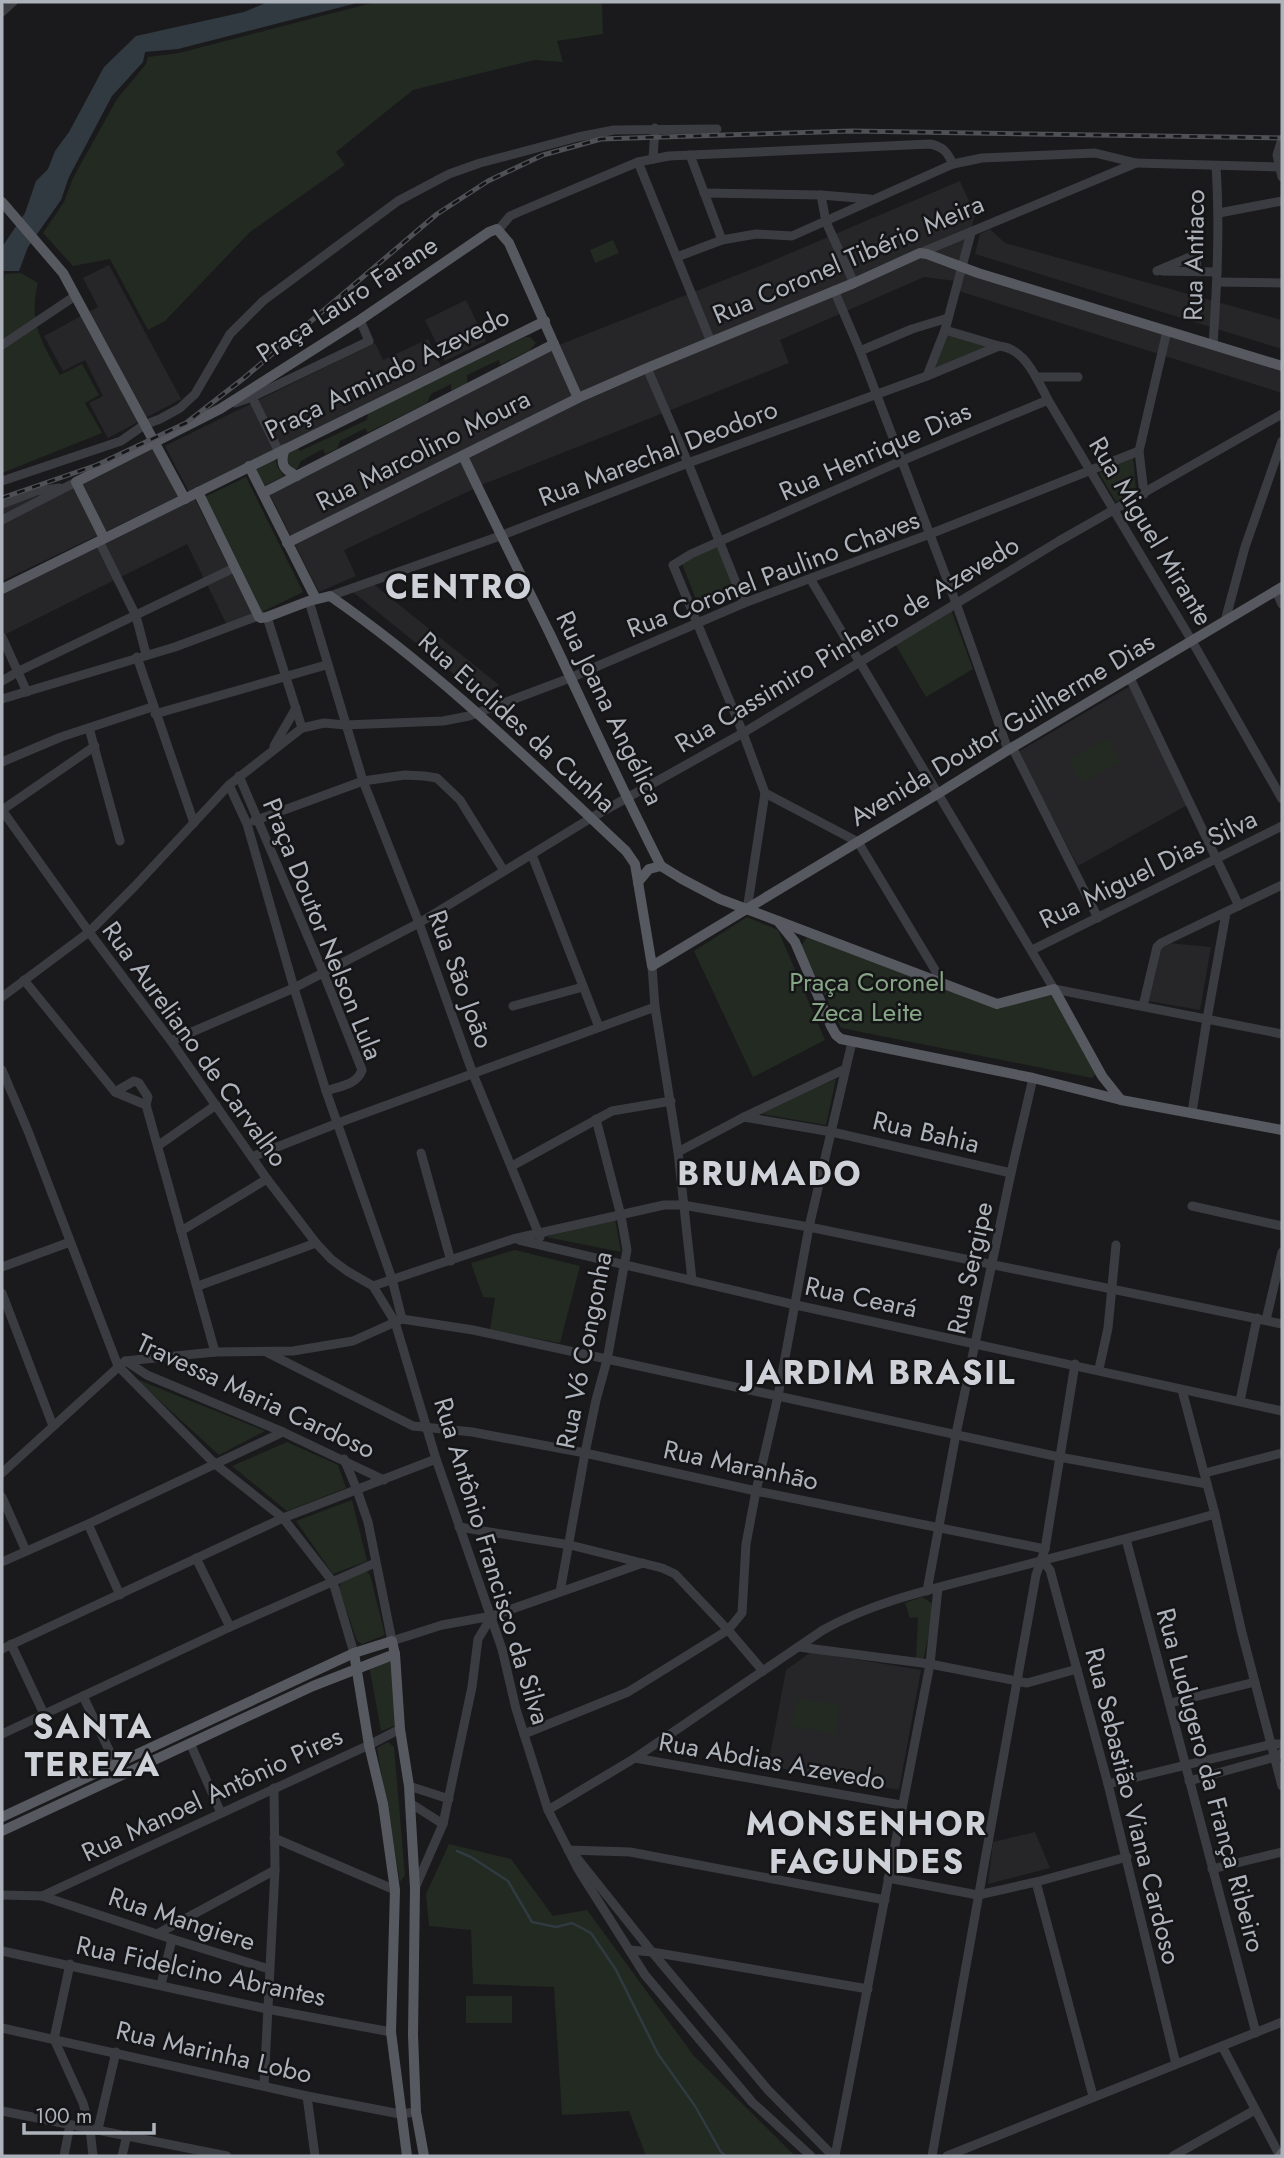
<svg xmlns="http://www.w3.org/2000/svg" width="1284" height="2158" font-family="Jost,sans-serif">
  <style>
    .built { fill: #262629 }
    .green { fill: #222a22 }
    .water { fill: #303a40 }
    .lines { fill: none; stroke-linecap: round; stroke-linejoin: round }
    .stream { stroke: #303a40; stroke-width: 2.5 }
    .minor { stroke: #3b3c41; stroke-width: 9 }
    .major { stroke: #575960; stroke-width: 10 }
    .rail-casing { stroke: #4e5056; stroke-width: 5 }
    .rail { stroke: #151517; stroke-width: 2.5; stroke-dasharray: 8; stroke-linecap: butt }
    .labels { text-anchor: middle; stroke-width: 5; stroke-linejoin: round; paint-order: stroke }
    .street-label { font-size: 26px; fill: #adb2bb; stroke: #151517 }
    .park-label { font-size: 26px; fill: #85a585; stroke: #151517 }
    .district-label { font-size: 33px; font-weight: bold; letter-spacing: 2px; fill: #ced1d7; stroke: #151517 }
  </style>
  <rect width="100%" height="100%" fill="#1a1a1c"/>
  <g class="built">
    <path d="M960,181L975,215L956,281L924,277L780,340L789,363L484,484L344,550L356,576L319,592L270,495L551,348L760,266Z"/>
    <path d="M990,229L1005,243L1282,320V349L975,254L980,234Z"/>
    <path d="M109,265L181,399L108,438L89,403L103,396L85,360L63,371L44,336L98,307L83,278Z"/>
    <path d="M966,268L1282,365V393L959,291Z"/>
    <path d="M466,300L486,341L445,361L425,320Z"/>
    <path d="M428,339L441,366L189,492L165,446L375,343L383,360Z"/>
    <path d="M155,447L180,496L2,581V505L53,491Z"/>
    <path d="M195,499L253,616L226,623L187,544L2,636V594Z"/>
    <path d="M372,583L499,685L480,695L353,592Z"/>
    <path d="M1132,685L1189,804L1078,866L1018,752Z"/>
    <path d="M1168,943L1211,947L1200,1010L1148,1001L1159,947Z"/>
    <path d="M811,1652L921,1670L899,1790L768,1766L786,1670Z"/>
    <path d="M1035,1832L1050,1868L988,1884L993,1842Z"/>
  </g>
  <g class="green">
    <path d="M376,2H602L603,34L557,41L563,62L534,60L413,90L336,152L345,165L250,232L165,321L148,330L110,259L73,266L43,233L64,202L73,178L117,99L146,64L148,57L179,53Z"/>
    <path d="M613,240L619,253L595,263L590,250Z"/>
    <path d="M21,273L38,283C28,322 42,342 60,375L82,364L99,395L85,403L102,433L2,473V286L5,274Z"/>
    <path d="M946,333L992,347L934,370Z"/>
    <path d="M525,337H530L536,343L530,350L500,365L499,360L467,375V383L451,391V384L431,394L427,403L367,433L366,428L340,441L337,449L325,454L323,449L301,461L297,469H293L284,457L297,446L300,451L367,420L368,412Z"/>
    <path d="M1133,457L1136,490L1116,502L1099,473Z"/>
    <path d="M275,458L278,468L284,476L264,486L255,468Z"/>
    <path d="M246,477L303,592L262,612L205,497Z"/>
    <path d="M717,547L735,593L699,607L681,561Z"/>
    <path d="M950,607L973,669L926,697L894,642Z"/>
    <path d="M1107,738L1120,762L1082,783L1069,760Z"/>
    <path d="M747,917L778,930L825,1040L753,1077L694,951Z"/>
    <path d="M807,937L997,1005L1047,989L1056,998L1098,1072L1092,1078L841,1028L801,946Z"/>
    <path d="M836,1079L826,1125L756,1113Z"/>
    <path d="M615,1219L621,1252L546,1237Z"/>
    <path d="M515,1250L580,1266L560,1343L490,1330L495,1298L483,1297L471,1263Z"/>
    <path d="M136,1379L265,1431L219,1455Z"/>
    <path d="M287,1442L338,1465L346,1488L287,1511L232,1466Z"/>
    <path d="M352,1500L367,1561L333,1574L296,1521Z"/>
    <path d="M366,1571L370,1575L385,1635L362,1644L357,1641L339,1588L342,1581Z"/>
    <path d="M922,1597L933,1604L934,1611L923,1661L916,1660L918,1617L910,1618L905,1603Z"/>
    <path d="M393,1655L397,1725L381,1731L369,1665Z"/>
    <path d="M797,1698L840,1705L835,1734L792,1726Z"/>
    <path d="M388,1742L394,1747L405,1875L400,1882L377,1748Z"/>
    <path d="M449,1844L511,1859L553,1916L587,1910L694,2056L795,2156H646L629,2111L562,2115L554,1987L473,1984L471,1930L429,1926L426,1894Z"/>
    <rect x="466" y="1996" width="46" height="27"/>
  </g>
  <path class="water" d="M268,2H361L178,49L145,52L143,62L112,96L69,177L61,200L28,247L19,271H3L2,275V247L25,213L36,181L48,169L55,151L69,132L104,67L136,36L244,12Z"/>
  <g class="lines">
    <path class="stream" d="M457,1851L471,1857L508,1881L532,1922L556,1927L572,1923L591,1933L616,1970L658,2054L695,2106L721,2152L726,2156"/>
    <g class="minor">
      <path d="M2,12L13,2"/>
      <path d="M1282,139L1277,155L1282,177"/>
      <path d="M690,155L722,240"/>
      <path d="M653,159L655,128"/>
      <path d="M638,162L711,342"/>
      <path d="M704,193L821,195L870,199"/>
      <path d="M821,195L826,222L854,283"/>
      <path d="M1219,213L1282,201"/>
      <path d="M499,229L510,216L519,212L638,162L669,156L930,144C944,147 947,152 953,164"/>
      <path d="M920,253L1136,163"/>
      <path d="M677,257L722,240L756,234L792,236L953,164L982,158L1095,153L1136,163L1282,167"/>
      <path d="M1157,271L1197,254L1196,271"/>
      <path d="M1162,271L1217,272"/>
      <path d="M1217,282L1282,283"/>
      <path d="M834,290L860,351L956,603L1008,750"/>
      <path d="M945,330L999,346C1025,348 1037,379 1048,400L1192,641L1282,799"/>
      <path d="M2,345L75,296"/>
      <path d="M1213,345C1217,285 1220,226 1216,166"/>
      <path d="M860,351L912,329L948,318"/>
      <path d="M647,368L688,463L744,603"/>
      <path d="M927,376L945,330L971,233"/>
      <path d="M1036,377H1078"/>
      <path d="M252,397L279,452"/>
      <path d="M235,403L252,397L369,341L360,320"/>
      <path d="M2,481L121,441L144,425L160,419L180,408L195,394L230,334L263,301L398,201L449,174L480,163L578,137L614,130L717,129"/>
      <path d="M1144,494L1139,451L1167,331"/>
      <path d="M2,504L36,491L60,488"/>
      <path d="M2,520L76,482"/>
      <path d="M99,541L136,616L146,654"/>
      <path d="M811,580L1054,989L1282,1034"/>
      <path d="M1276,591L1282,604"/>
      <path d="M330,596L500,536L688,463L927,376L999,346"/>
      <path d="M309,601L363,781L419,923L473,1074L540,1237"/>
      <path d="M267,617L302,728"/>
      <path d="M1225,621L1245,547L1282,441"/>
      <path d="M2,637L27,692"/>
      <path d="M137,657L194,823"/>
      <path d="M1130,678L1239,906"/>
      <path d="M2,681L19,671L234,568"/>
      <path d="M2,699L175,647L258,616"/>
      <path d="M155,714L326,665"/>
      <path d="M89,728L120,841"/>
      <path d="M274,746L296,708"/>
      <path d="M1012,747L1098,918"/>
      <path d="M2,762L61,737L152,707"/>
      <path d="M239,776L323,972L362,1070C357,1085 340,1086 326,1091"/>
      <path d="M229,785L247,824L294,988L326,1091L392,1279L402,1319"/>
      <path d="M765,793L858,842L935,970L941,983"/>
      <path d="M2,810L89,932L171,1041L267,1179L316,1243L331,1259L347,1271L373,1286L395,1322L436,1459L502,1649L516,1709L548,1810L578,1869L645,1975L752,2102L811,2156"/>
      <path d="M2,810L95,746"/>
      <path d="M254,821L363,781L405,775L424,776L437,778L460,800L504,871"/>
      <path d="M532,855L599,1027"/>
      <path d="M747,910L765,793L743,733L673,565L691,554L901,461L1048,400"/>
      <path d="M1032,950L1282,826"/>
      <path d="M652,966L655,1007L678,1152L692,1280"/>
      <path d="M24,980L115,1092L146,1105L215,1352"/>
      <path d="M2,997L89,932L134,887L229,785L302,728L324,723L345,725L443,721L469,716L570,678L744,603L930,534L1139,451"/>
      <path d="M513,1006L583,987"/>
      <path d="M1143,1006L1157,947L1161,943L1282,885"/>
      <path d="M171,1041L294,988L419,923L591,818L743,733L1059,541L1282,414"/>
      <path d="M2,1070L28,1131L118,1366L215,1464L283,1518L333,1582L354,1653"/>
      <path d="M115,1092L134,1081L139,1083L148,1097L146,1105"/>
      <path d="M1192,1112L1207,1019L1226,913"/>
      <path d="M744,1117L832,1132L1011,1173"/>
      <path d="M159,1145L216,1105"/>
      <path d="M678,1152L744,1117L845,1069"/>
      <path d="M421,1153L451,1261"/>
      <path d="M252,1157L338,1123L655,1007"/>
      <path d="M512,1166L612,1111L671,1101"/>
      <path d="M1192,1206L1282,1226"/>
      <path d="M181,1231L267,1179"/>
      <path d="M519,1240L796,1305L1282,1411"/>
      <path d="M2,1267L70,1242"/>
      <path d="M198,1286L316,1243"/>
      <path d="M373,1286L513,1239L664,1205H683L809,1227L1282,1324"/>
      <path d="M2,1293L53,1426"/>
      <path d="M1266,1320L1282,1252"/>
      <path d="M268,1353L413,1426L472,1432L585,1453L756,1491L1045,1549"/>
      <path d="M126,1361L147,1375L283,1432L384,1480"/>
      <path d="M1099,1369L1108,1328L1116,1245"/>
      <path d="M1182,1390L1215,1514L1242,1633L1282,1786"/>
      <path d="M1240,1401L1257,1318"/>
      <path d="M344,1459L357,1490L368,1522L392,1641L442,1625L492,1616L643,1563"/>
      <path d="M2,1473L125,1361L215,1352L293,1351L353,1341L402,1319L473,1330L1059,1457L1207,1484"/>
      <path d="M1205,1473L1282,1453"/>
      <path d="M2,1497L26,1551"/>
      <path d="M88,1524L120,1595"/>
      <path d="M459,1527L570,1545L662,1568L675,1574L728,1630L763,1671"/>
      <path d="M1126,1539L1256,2033"/>
      <path d="M196,1558L230,1627"/>
      <path d="M1042,1560L1050,1570L1108,1784L1176,2064"/>
      <path d="M2,1562L88,1524L283,1432"/>
      <path d="M927,1591L956,1434L1011,1173L1033,1078"/>
      <path d="M560,1592L585,1453L596,1400L607,1360L627,1250L621,1216L596,1119"/>
      <path d="M11,1644L44,1714"/>
      <path d="M799,1647L930,1664L1027,1683L1077,1669"/>
      <path d="M2,1649L283,1518L436,1459"/>
      <path d="M83,1696L121,1775"/>
      <path d="M1170,1703L1255,1682"/>
      <path d="M2,1734L230,1627L375,1563"/>
      <path d="M524,1734L628,1692L728,1630L742,1613L746,1544L756,1491L778,1396L809,1227L852,1042"/>
      <path d="M190,1743L221,1813"/>
      <path d="M635,1758L901,1805"/>
      <path d="M1189,1781L1275,1757L1282,1753"/>
      <path d="M1108,1784L1272,1744H1282"/>
      <path d="M409,1786L449,1799"/>
      <path d="M410,1803L443,1824"/>
      <path d="M548,1810L635,1758L823,1630C875,1601 936,1588 994,1573C1068,1554 1142,1535 1215,1514"/>
      <path d="M274,1838L395,1890"/>
      <path d="M568,1850L630,1852L885,1900"/>
      <path d="M577,1858L652,1952L768,2090L833,2156"/>
      <path d="M1212,1869L1282,1852"/>
      <path d="M888,1878L978,1895L1036,1882L1127,1857"/>
      <path d="M1036,1882L1093,2096"/>
      <path d="M415,1888L443,1824L472,1687L478,1639L492,1616"/>
      <path d="M2,1895L42,1896L172,1939L269,1969"/>
      <path d="M42,1896L369,1745L400,1729"/>
      <path d="M157,1934L275,1870"/>
      <path d="M629,1950L652,1952L868,1989"/>
      <path d="M2,1951L267,2009L391,2032"/>
      <path d="M70,1964L54,2039L83,2103L90,2129L93,2156"/>
      <path d="M161,1985L172,1939"/>
      <path d="M2,2028L307,2096L400,2114L416,2112"/>
      <path d="M1222,2046L1280,2156"/>
      <path d="M264,2086L275,1870L274,1788"/>
      <path d="M307,2096L315,2156"/>
      <path d="M2,2111L227,2156"/>
      <path d="M98,2129L116,2052"/>
      <path d="M64,2156L70,2125"/>
      <path d="M122,2156L127,2135"/>
      <path d="M835,2156L930,1664L938,1588"/>
      <path d="M932,2156L1036,1575L1045,1549L1075,1364"/>
      <path d="M947,2156L1282,2022"/>
      <path d="M1173,2156L1255,2110"/>
    </g>
    <g class="major">
      <path d="M2,202L63,273L185,499"/>
      <path d="M285,449C279,464 284,470 297,476"/>
      <path d="M463,456C491,516 521,575 550,634C587,712 622,790 661,866"/>
      <path d="M249,466L316,599"/>
      <path d="M198,492L259,617L261,618L267,617L309,601L330,596C437,670 530,761 626,851L635,864L652,966L939,793L1008,750L1282,587"/>
      <path d="M263,493L554,344"/>
      <path d="M104,538L76,482L220,409L360,320L489,232L497,229L509,243L578,398"/>
      <path d="M287,543L578,398L647,368L854,283L920,253L927,254L978,273L1282,366"/>
      <path d="M2,589L545,321"/>
      <path d="M661,866L682,879L720,899L997,1004L1054,989L1102,1076L1121,1100"/>
      <path d="M638,882L649,869L661,866"/>
      <path d="M778,921L795,942L831,1026L836,1035L841,1039L1033,1078L1121,1100L1282,1130"/>
      <path d="M354,1653L369,1745L383,1804L395,1890L391,2032L407,2156"/>
      <path d="M2,1817L354,1653L392,1641L395,1654L400,1729L409,1786L415,1888L413,2035L416,2112L424,2156"/>
      <path d="M2,1831L313,1686L395,1654"/>
      <path d="M1280,2156L1282,2153"/>
    </g>
    <defs>
      <path id="rail" d="M2,498L97,465L186,423L244,378L437,214L488,181L543,155L601,139L852,131L1282,138"/>
    </defs>
    <use href="#rail" class="rail-casing"/>
    <use href="#rail" class="rail"/>
  </g>
  <g class="labels">
    <g class="street-label">
      <text transform="translate(1194 255) rotate(-89)" y="9">Rua Antiaco</text>
      <text transform="translate(848 259) rotate(-23)" y="9">Rua Coronel Tibério Meira</text>
      <text transform="translate(347 299) rotate(-33)" y="9">Praça Lauro Farane</text>
      <text transform="translate(387 373) rotate(-26)" y="9">Praça Armindo Azevedo</text>
      <text transform="translate(423 450) rotate(-27)" y="9">Rua Marcolino Moura</text>
      <text transform="translate(875 451) rotate(-24)" y="9">Rua Henrique Dias</text>
      <text transform="translate(658 453) rotate(-21)" y="9">Rua Marechal Deodoro</text>
      <text transform="translate(1151 531) rotate(59)" y="9">Rua Miguel Mirante</text>
      <text transform="translate(773 574) rotate(-21)" y="9">Rua Coronel Paulino Chaves</text>
      <text transform="translate(847 644) rotate(-31)" y="9">Rua Cassimiro Pinheiro de Azevedo</text>
      <text transform="translate(610 708) rotate(64)" y="9">Rua Joana Angélica</text>
      <text transform="translate(517 722) rotate(42)" y="9">Rua Euclides da Cunha</text>
      <text transform="translate(1002 729) rotate(-31)" y="9">Avenida Doutor Guilherme Dias</text>
      <text transform="translate(1148 869) rotate(-26)" y="9">Rua Miguel Dias Silva</text>
      <text transform="translate(323 929) rotate(68)" y="9">Praça Doutor Nelson Lula</text>
      <text transform="translate(461 979) rotate(70)" y="9">Rua São João</text>
      <text transform="translate(195 1044) rotate(54)" y="9">Rua Aureliano de Carvalho</text>
      <text transform="translate(926 1132) rotate(13)" y="9">Rua Bahia</text>
      <text transform="translate(970 1268) rotate(-78)" y="9">Rua Sergipe</text>
      <text transform="translate(861 1297) rotate(12)" y="9">Rua Ceará</text>
      <text transform="translate(584 1350) rotate(-79)" y="9">Rua Vó Congonha</text>
      <text transform="translate(256 1396) rotate(25)" y="9">Travessa Maria Cardoso</text>
      <text transform="translate(741 1465) rotate(12)" y="9">Rua Maranhão</text>
      <text transform="translate(492 1561) rotate(73)" y="9">Rua Antônio Francisco da Silva</text>
      <text transform="translate(772 1761) rotate(10)" y="9">Rua Abdias Azevedo</text>
      <text transform="translate(1211 1780) rotate(75)" y="9">Rua Ludugero da França Ribeiro</text>
      <text transform="translate(212 1794) rotate(-25)" y="9">Rua Manoel Antônio Pires</text>
      <text transform="translate(1133 1806) rotate(76)" y="9">Rua Sebastião Viana Cardoso</text>
      <text transform="translate(182 1919) rotate(18)" y="9">Rua Mangiere</text>
      <text transform="translate(201 1971) rotate(12)" y="9">Rua Fidelcino Abrantes</text>
      <text transform="translate(214 2052) rotate(13)" y="9">Rua Marinha Lobo</text>
    </g>
    <g class="park-label">
      <text x="867" y="991">Praça Coronel<tspan x="867" dy="30">Zeca Leite</tspan></text>
    </g>
    <g class="district-label">
      <text x="459" y="598">CENTRO</text>
      <text x="770" y="1185">BRUMADO</text>
      <text x="880" y="1384">JARDIM BRASIL</text>
      <text x="93" y="1738">SANTA<tspan x="93" dy="38">TEREZA</tspan></text>
      <text x="867" y="1835">MONSENHOR<tspan x="867" dy="38">FAGUNDES</tspan></text>
    </g>
  </g>
  <rect width="1284" height="2158" fill="none" stroke="#adb2bb" stroke-width="7"/>
  <path d="M24 2123v10h130v-10" fill="none" stroke="#adb2bb" stroke-width="3.5"/>
  <text x="35" y="2123" font-size="21" fill="#adb2bb" stroke="#151517" stroke-width="5" paint-order="stroke">100 m</text>
</svg>
